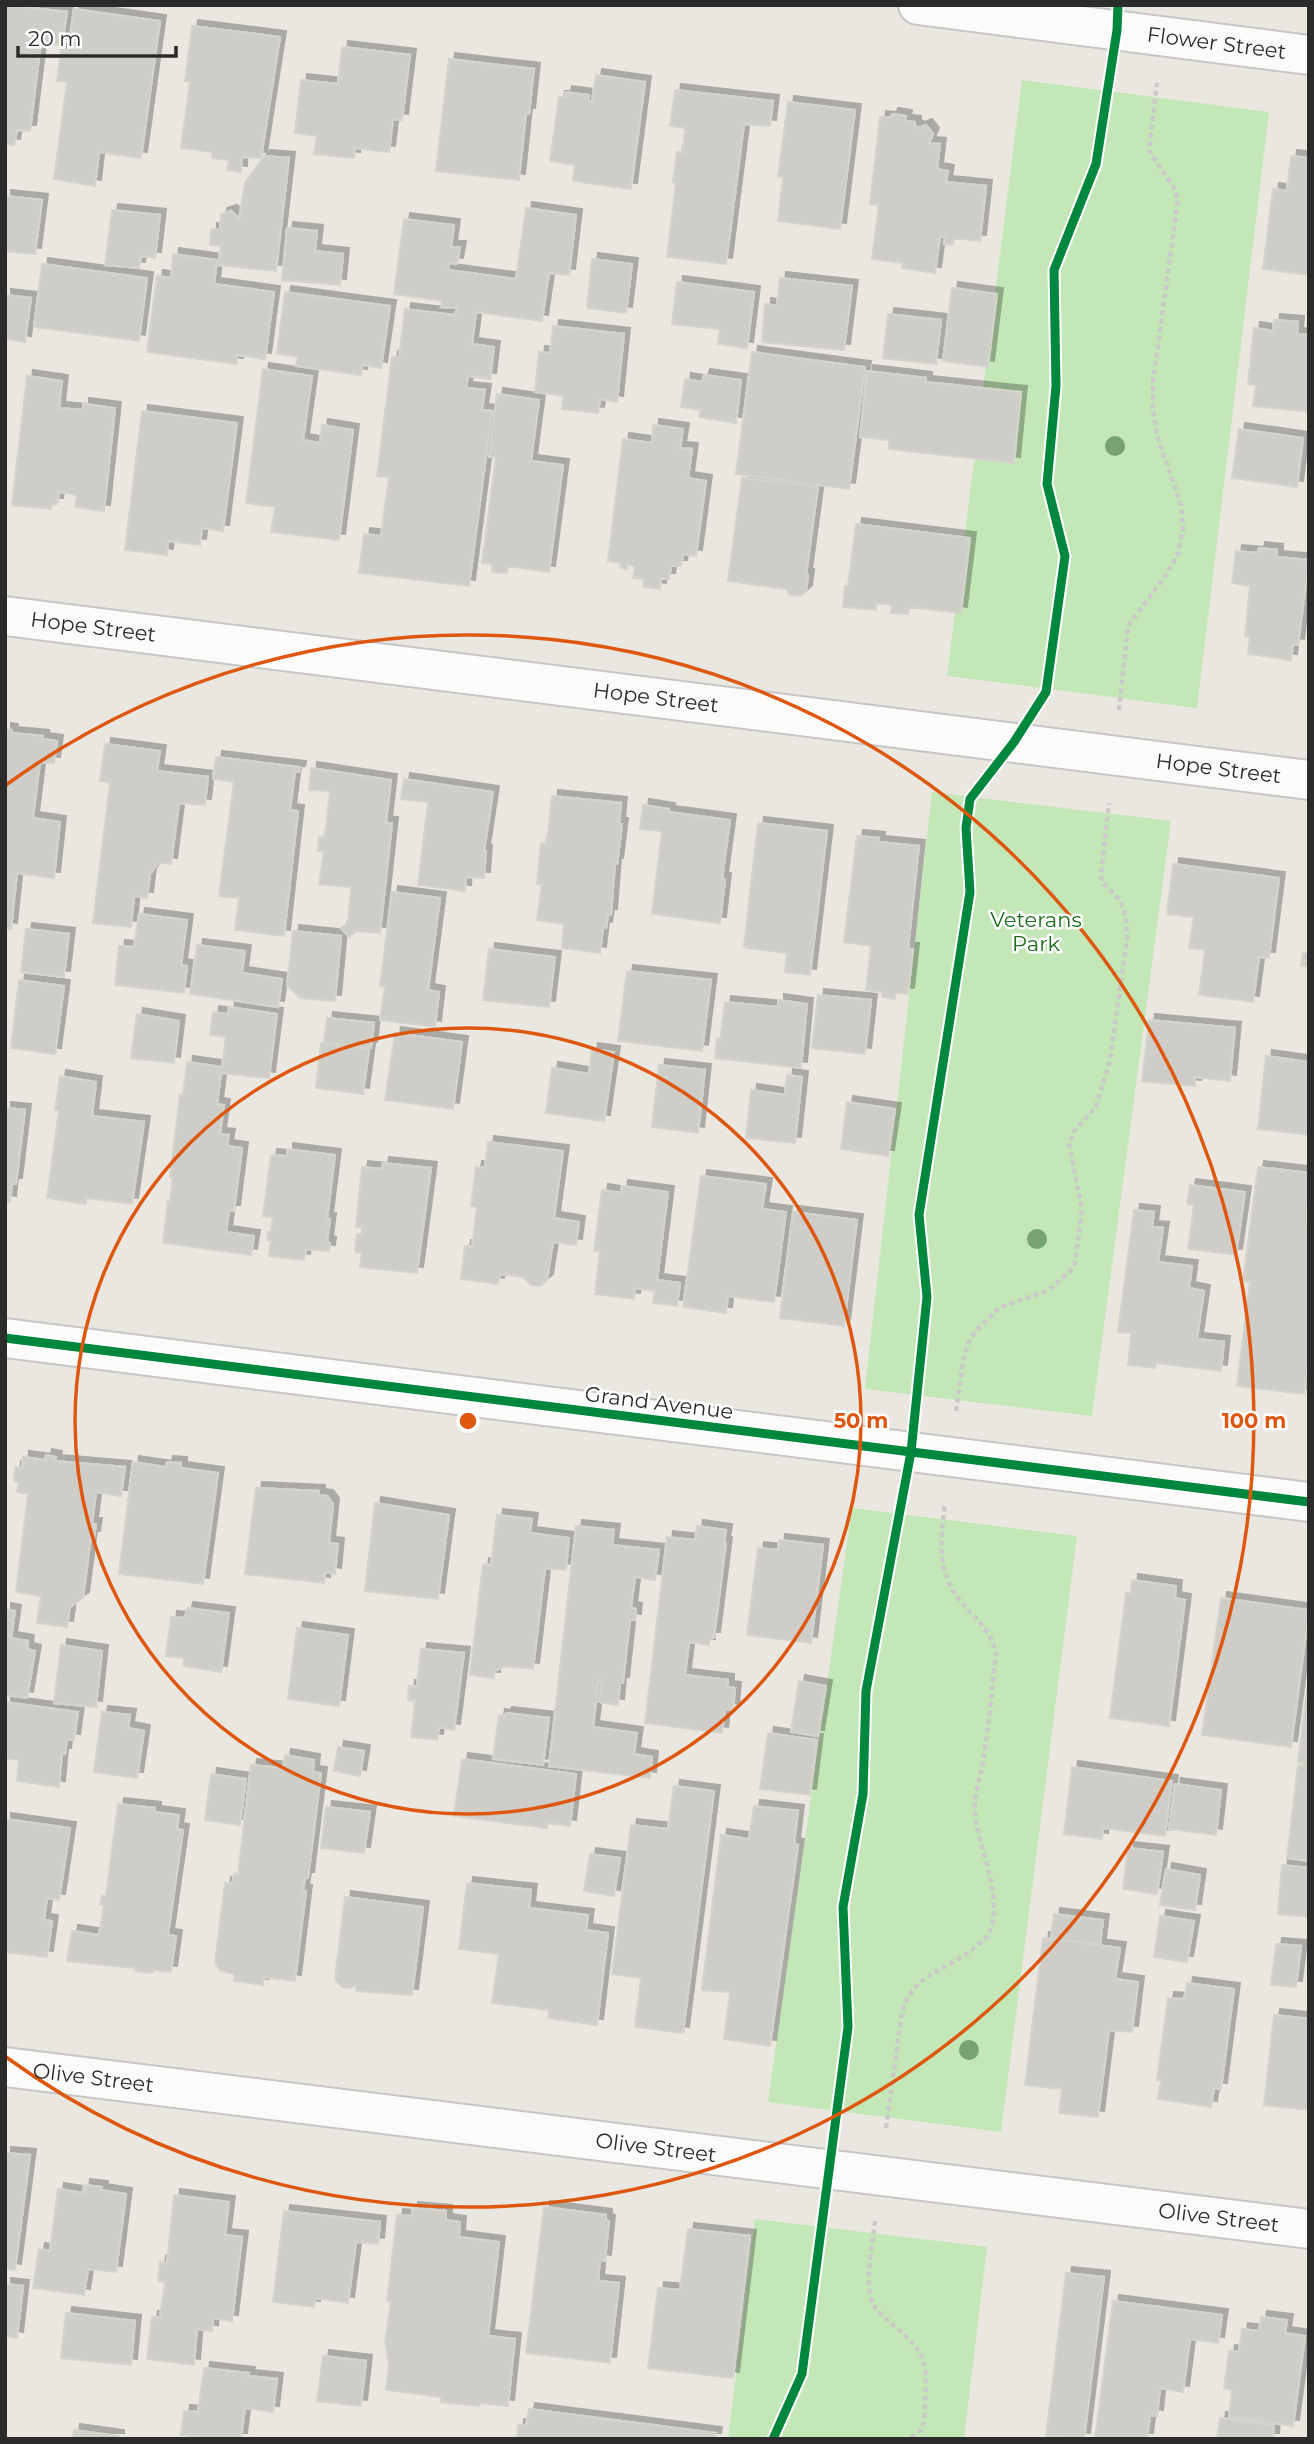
<svg xmlns="http://www.w3.org/2000/svg" width="1314" height="2444" font-family="Montserrat,sans-serif">
  <style>
    .green { fill: #c3e7b7 }
    .building { fill: #cecdc7; stroke: #d4d3cc; stroke-width: 2; filter: url(#shadow) }
    .lines { fill: none; stroke-linecap: round; stroke-linejoin: round }
    .street-casing { stroke: #c6c6c6; stroke-width: 42 }
    .path { stroke: #cac9c8; stroke-width: 4.5; stroke-dasharray: 5 3.5; stroke-linecap: butt }
    .street { stroke: #fcfbfa; stroke-width: 38 }
    .cycleway-casing { stroke: #fff; stroke-width: 13 }
    .cycleway { stroke: #00873e; stroke-width: 9 }
    .tree { fill: #77a371 }
    .ring { fill: none; stroke: #df570e; stroke-width: 3.5 }
    .labels { text-anchor: middle; stroke-width: 5; stroke-linejoin: round; paint-order: stroke }
    .street-label { font-size: 21px; fill: #2b2b2b; stroke: #fff }
    .park-label { font-size: 21px; fill: #1a6c17; stroke: #fff }
    .centre { fill: #df570e; stroke: #fff; stroke-width: 3.5 }
    .ring-label { font-size: 21px; text-anchor: middle; font-weight: bold; fill: #df570e; stroke: #fff; stroke-width: 5; stroke-linejoin: round; paint-order: stroke }
  </style>
  <defs>
    <filter id="shadow"><feDropShadow dx="6" dy="-6" stdDeviation="0" flood-color="#0004"/></filter>
  </defs>
  <rect width="100%" height="100%" fill="#e9e7e0"/>
  <g class="green">
    <path d="M1022,80L1269,112L1197,708L947,676Z"/>
    <path d="M932,792L1171,821L1092,1416L865,1389Z"/>
    <path d="M852,1508L1077,1536L1001,2132L768,2102Z"/>
    <path d="M755,2219L987,2247L964,2439H728Z"/>
  </g>
  <g class="building">
    <path d="M5,5L67,12L62,45L41,42L30,131L17,130L14,145L5,144Z"/>
    <path d="M74,9L160,21L141,158L99,152L95,186L54,179L67,82L57,81L61,50H68Z"/>
    <path d="M192,26L280,37L261,158L242,157L241,172L227,170L229,160L212,158L213,152L181,148L190,82L185,81Z"/>
    <path d="M342,47L410,55L402,120L393,119L389,152L355,148L354,158L314,154L317,136L295,133L301,80L338,84Z"/>
    <path d="M449,59L534,69L529,114H526L519,180L436,171Z"/>
    <path d="M596,75L645,82L631,189L573,181L575,165L550,161L559,97H565L566,92L589,95L588,101H592Z"/>
    <path d="M675,90L773,101L770,126L744,124L726,264L667,257L676,183L673,182L677,152L683,153L685,128L670,126Z"/>
    <path d="M788,102L855,110L840,229L778,221L783,177H778Z"/>
    <path d="M892,114L906,116L905,121L915,122V126L919,128L926,125L933,134L929,143L940,144L937,169L948,171L946,182L986,186L980,241L954,238L953,245L944,244L945,237L940,236L935,273L902,268L903,263L872,259L879,205L870,204L880,117L891,118Z"/>
    <path d="M264,156L289,158L276,271L218,265L221,246L210,245L211,229L220,230L221,214L231,211L239,219L245,183Z"/>
    <path d="M1291,156L1309,158V275L1263,269L1273,189L1287,191Z"/>
    <path d="M5,196L42,200L35,254L5,251Z"/>
    <path d="M526,208L576,215L569,275L549,273L542,321L476,312L472,344L494,347L490,379L468,376L466,388L485,390L482,410L492,411L469,586L359,573L364,534L381,536L389,477L377,476L392,357L399,358L405,309L455,315L457,308L441,307L442,301L394,294L404,219L454,225L451,247H460L457,264L449,263L448,270L516,279Z"/>
    <path d="M112,210L160,215L155,258L141,256L139,268L105,265Z"/>
    <path d="M287,228L317,231L315,251L343,254L340,285L282,280Z"/>
    <path d="M173,254L217,260L214,284L274,292L265,359L237,355V364L147,352L157,276L171,278Z"/>
    <path d="M592,259L632,264L626,313L587,308Z"/>
    <path d="M42,264L147,278L139,341L34,327Z"/>
    <path d="M780,278L852,286L844,350L762,342L765,304L777,306Z"/>
    <path d="M677,282L754,292L747,348L718,344L720,329L672,324Z"/>
    <path d="M952,288L997,294L988,367L943,361Z"/>
    <path d="M285,292L390,306L381,368L362,365L361,375L296,366L298,357L277,354Z"/>
    <path d="M5,295L31,298L25,342L5,339Z"/>
    <path d="M888,314L941,320L936,364L883,358Z"/>
    <path d="M1274,320L1298,322L1297,334L1309,335V412L1253,406L1256,385L1248,384L1254,328L1273,331Z"/>
    <path d="M553,326L624,334L617,402L600,399L598,413L562,409L563,396L535,392L539,352L550,353Z"/>
    <path d="M752,352L865,367L849,489L736,474Z"/>
    <path d="M263,369L312,376L303,440L320,443L322,425L353,430L339,540L271,532L275,507L246,503Z"/>
    <path d="M867,371L926,378V382L1021,392L1014,463L889,449V440L860,437Z"/>
    <path d="M704,375L741,380L736,423L699,417L701,410L681,407L685,379L702,382Z"/>
    <path d="M27,376L62,381L59,408L83,410V404L115,408L104,511L75,507L77,495L59,492L57,504H52L51,509L12,505Z"/>
    <path d="M497,394L539,400L531,461L563,465L549,572L508,566L507,573L492,572V564L482,563L496,457H489Z"/>
    <path d="M142,411L237,423L223,531L202,528L200,545L168,541L167,555L125,550Z"/>
    <path d="M653,425L683,429L680,448L692,449L688,478L706,481L696,556L683,554L681,566H671L669,579H661L660,589L643,587L644,579L633,578L635,566L627,565V569L620,568L621,563L608,561L623,439L652,443Z"/>
    <path d="M1239,429L1303,438L1297,487L1232,478Z"/>
    <path d="M742,478L818,487L806,575H808L806,591L801,596L790,595L786,589L728,581Z"/>
    <path d="M856,524L970,538L961,613L909,607L908,614L891,613L892,605L876,603V610L843,607L845,586H848Z"/>
    <path d="M1259,548L1277,550V557L1309,560L1298,645L1293,644L1291,660L1248,654L1250,637L1245,636L1250,586L1232,583L1236,551L1258,553Z"/>
    <path d="M5,729L12,730V733L43,736V739L57,741L54,763L40,762L33,818L60,822L54,878L17,873L11,929L5,928Z"/>
    <path d="M105,744L160,751L157,771L208,777L205,805L179,803L171,864L159,862L150,874L147,898L134,896L131,927L93,923L110,783L100,781Z"/>
    <path d="M216,757L300,767L299,772H295L290,810L298,811L284,936L235,930L239,898L219,896L234,782L213,779Z"/>
    <path d="M311,768L391,780L386,823H392L380,933L356,931L349,937L341,928L348,923L351,887L319,884L324,851H318L319,837H325L330,791L309,790Z"/>
    <path d="M404,779L493,792L484,851H486L484,878L466,877L465,891L418,885L428,802L401,799Z"/>
    <path d="M552,796L621,803L619,824H622L617,864H615L611,915H608L606,928L603,927L600,953L562,948L564,924L537,920L542,884H537L541,843L547,844Z"/>
    <path d="M643,805L669,809V812L730,820L722,879H725L720,923L652,914L662,831L640,829Z"/>
    <path d="M758,823L827,831L810,975L785,972L787,953L746,948L747,946H744Z"/>
    <path d="M857,836L879,838V842L919,846L908,949H913L908,994L895,993V999L882,997V992L866,990L871,946L844,942Z"/>
    <path d="M1173,864L1279,878L1269,958L1259,957L1253,1002L1199,995L1205,950L1189,948L1194,917L1167,914Z"/>
    <path d="M392,892L440,898L428,990L439,992L435,1027L380,1020L385,987L380,986Z"/>
    <path d="M139,914L187,920L181,965L187,966L184,993L115,985L119,946L134,947Z"/>
    <path d="M26,929L69,934L64,977L21,972Z"/>
    <path d="M293,931L341,936L335,1001L300,998L287,985Z"/>
    <path d="M197,945L245,951L242,973L282,979L278,1007L190,994Z"/>
    <path d="M489,949L555,957L549,1007L483,1000Z"/>
    <path d="M1303,953L1309,954V966H1301Z"/>
    <path d="M627,971L711,980L702,1051L618,1041Z"/>
    <path d="M19,980L64,986L55,1054L11,1048Z"/>
    <path d="M818,995L871,1000L865,1054L812,1048Z"/>
    <path d="M778,1000L807,1004L801,1068L715,1058L717,1039L720,1040L725,1002L778,1007Z"/>
    <path d="M229,1007L277,1014L269,1078L221,1073L217,1104L224,1105L220,1134L229,1135L227,1146L242,1148L234,1211H229L226,1232L254,1236L251,1255L163,1243L168,1201L170,1202L173,1177H170L180,1095H183L187,1062L222,1067L226,1037L210,1035L213,1012L228,1014Z"/>
    <path d="M137,1014L179,1021L174,1063L131,1058Z"/>
    <path d="M327,1018L374,1023L371,1048L324,1043Z"/>
    <path d="M1149,1020L1235,1028L1230,1081L1195,1077V1086L1142,1081Z"/>
    <path d="M395,1033L462,1042L453,1109L385,1100Z"/>
    <path d="M321,1043L369,1049L363,1094L316,1088Z"/>
    <path d="M592,1049L614,1052L604,1121L546,1113L552,1068L589,1074Z"/>
    <path d="M1266,1056L1309,1062V1135L1258,1129Z"/>
    <path d="M659,1065L705,1070L698,1133L652,1127Z"/>
    <path d="M787,1075L802,1077L795,1143L746,1138L751,1090L785,1095Z"/>
    <path d="M60,1076L96,1082L92,1116L144,1122L132,1204L86,1198V1204L47,1198L59,1110H55Z"/>
    <path d="M847,1102L895,1109L888,1156L841,1149Z"/>
    <path d="M5,1108L25,1110L16,1184H12L10,1202L5,1201Z"/>
    <path d="M488,1142L563,1151L554,1218L579,1222L576,1245L553,1242L547,1280L540,1286L531,1285L523,1277L500,1274L498,1284L461,1279L465,1246L472,1247L477,1207L471,1206L476,1167L485,1168Z"/>
    <path d="M287,1149L335,1155L327,1219H330L327,1242L330,1243L329,1251L306,1249L304,1260L269,1256L271,1240H267L268,1232H271L273,1217L263,1216L271,1155L287,1156Z"/>
    <path d="M383,1163L431,1168L417,1273L360,1267L362,1253L355,1252L357,1234L363,1235L364,1228L356,1227L362,1167L382,1169Z"/>
    <path d="M1258,1167L1309,1173L1306,1228H1309V1358L1304,1394L1237,1386L1250,1282L1243,1281Z"/>
    <path d="M701,1176L766,1184L762,1209L786,1212L774,1302L728,1296L726,1313L683,1307Z"/>
    <path d="M1190,1185L1245,1192L1236,1255L1188,1249L1194,1205L1187,1204Z"/>
    <path d="M622,1186L668,1192L657,1280L680,1283L677,1306L653,1303L655,1291L635,1288L634,1299L595,1294L600,1251H594L602,1190L621,1193Z"/>
    <path d="M1134,1210L1154,1212L1152,1227L1163,1228L1158,1262L1192,1266L1189,1288L1204,1291L1197,1339L1224,1342L1221,1371L1156,1363L1155,1368L1128,1365L1131,1333L1118,1332Z"/>
    <path d="M793,1212L857,1220L844,1326L780,1318Z"/>
    <path d="M46,1455L56,1457L55,1461L125,1467L121,1496L96,1492L92,1524H96L94,1537L91,1536L83,1598L70,1607L67,1627L37,1623L41,1596L16,1592L28,1494L17,1492L19,1482L14,1481L15,1467L22,1468L23,1457L45,1460Z"/>
    <path d="M133,1462L166,1467L167,1462L181,1463V1468L218,1473L203,1584L119,1574Z"/>
    <path d="M256,1488L319,1491V1495L327,1496L333,1504L329,1543L338,1544L335,1574L325,1572L324,1583L245,1574Z"/>
    <path d="M375,1503L449,1515L438,1599L365,1591Z"/>
    <path d="M497,1515L532,1519L530,1533L569,1538L566,1570L545,1568L533,1669L506,1666L494,1671V1678L470,1675L483,1564L491,1565Z"/>
    <path d="M576,1526L614,1530L612,1545L659,1550L655,1580L635,1577L631,1608L636,1609L635,1620L630,1619L623,1683H620L618,1705L599,1702L602,1679H599L593,1727L637,1733L634,1754L652,1757L650,1778L549,1766Z"/>
    <path d="M697,1526L726,1530L724,1543H726L714,1638H709V1645L689,1642L685,1675L728,1680V1687L735,1688L733,1710L725,1709L722,1733L645,1723L667,1537L695,1540Z"/>
    <path d="M779,1540L823,1545L811,1643L747,1635L758,1548L778,1550Z"/>
    <path d="M1132,1580L1176,1586L1175,1598L1185,1600L1169,1726L1110,1718L1126,1593H1131Z"/>
    <path d="M1221,1598L1309,1610L1291,1747L1202,1735Z"/>
    <path d="M187,1608L229,1613L221,1672L183,1666L184,1658L166,1656L171,1617L185,1618Z"/>
    <path d="M5,1609L15,1611L11,1638L28,1641L27,1649L35,1651L27,1698L5,1695Z"/>
    <path d="M297,1628L348,1635L339,1706L288,1699Z"/>
    <path d="M61,1645L102,1651L96,1707L54,1703Z"/>
    <path d="M421,1649L464,1653L454,1730L439,1727L437,1740L411,1737L415,1701L408,1700L409,1686H417Z"/>
    <path d="M1309,1674V1763L1298,1762Z"/>
    <path d="M799,1681L826,1686L818,1736L791,1732Z"/>
    <path d="M5,1702L78,1712L74,1740L67,1739L65,1754H62L59,1787L17,1781L19,1760L5,1758Z"/>
    <path d="M102,1712L130,1715L128,1728L144,1731L137,1778L94,1772Z"/>
    <path d="M506,1713L549,1718L543,1765L493,1759L499,1715L505,1716Z"/>
    <path d="M768,1733L817,1740L810,1795L760,1789Z"/>
    <path d="M338,1747L364,1751L360,1776L334,1771Z"/>
    <path d="M285,1755L314,1760L313,1772L321,1773L308,1878H305L303,1891H306L295,1981L263,1977V1985L234,1981L235,1974L221,1971L215,1963L225,1883L232,1884L234,1874H238L251,1765L283,1768Z"/>
    <path d="M462,1759L576,1774L570,1826L547,1823V1828L454,1816Z"/>
    <path d="M1298,1765L1309,1766V1861L1287,1858Z"/>
    <path d="M1072,1767L1172,1781L1165,1836L1103,1828L1102,1839L1064,1834Z"/>
    <path d="M211,1774L246,1779L240,1825L205,1820Z"/>
    <path d="M1175,1784L1221,1790L1216,1835L1169,1829Z"/>
    <path d="M674,1786L714,1791L683,2033L635,2027L641,1978L612,1974L631,1825L668,1829Z"/>
    <path d="M118,1804L155,1808V1812L179,1815L177,1829L183,1830L168,1935L176,1936L171,1972L153,1970L152,1973L135,1971V1968L67,1961L72,1931L99,1935L104,1905H100L102,1895L106,1896Z"/>
    <path d="M754,1806L798,1811L794,1844L798,1845L770,2046L724,2039L730,1992L702,1990L721,1835L749,1839Z"/>
    <path d="M326,1807L370,1812L364,1853L321,1848Z"/>
    <path d="M5,1819L70,1828L59,1900L47,1898L44,1920L52,1921L47,1957L5,1952Z"/>
    <path d="M1128,1848L1163,1852L1157,1894L1123,1889Z"/>
    <path d="M590,1854L620,1858L614,1896L584,1891Z"/>
    <path d="M1282,1865L1309,1868V1917L1278,1914Z"/>
    <path d="M1166,1869L1200,1875L1195,1910L1160,1905Z"/>
    <path d="M467,1883L531,1890L529,1908L588,1915L586,1930L608,1933L597,2025L548,2018L549,2010L492,2003L499,1954L459,1949Z"/>
    <path d="M345,1897L423,1907L412,1995L356,1991V1985L351,1988L342,1987L335,1979Z"/>
    <path d="M1054,1914L1103,1920L1100,1944L1051,1938Z"/>
    <path d="M1160,1916L1194,1921L1187,1962L1154,1957Z"/>
    <path d="M1043,1938L1120,1948L1115,1979L1138,1982L1132,2032L1109,2030L1098,2117L1059,2113L1062,2089L1025,2085Z"/>
    <path d="M1276,1944L1301,1946L1296,1987L1271,1985Z"/>
    <path d="M1187,1983L1234,1989L1221,2089L1214,2088L1211,2107L1158,2099L1161,2080H1157L1168,1998L1184,1999Z"/>
    <path d="M1274,2015L1309,2019V2110L1264,2105Z"/>
    <path d="M5,2153L30,2155L15,2270L5,2268Z"/>
    <path d="M84,2185L102,2187L101,2190L126,2194L116,2272L88,2269L84,2295L33,2288L39,2249L50,2251L58,2189L83,2193Z"/>
    <path d="M174,2195L229,2202L225,2235L242,2237L232,2321L213,2318L212,2331L197,2329L194,2365L147,2359L152,2317H160L165,2282L158,2281L160,2262L167,2263Z"/>
    <path d="M544,2207L606,2215V2220L609,2221L605,2261L600,2260L598,2281L619,2283L610,2363L526,2353Z"/>
    <path d="M412,2208L446,2211V2220L460,2222L459,2237L499,2242L488,2336L515,2339L508,2406L479,2403V2406L441,2402V2397L386,2390L389,2365L385,2342L391,2302L387,2301L397,2215L412,2216Z"/>
    <path d="M284,2211L380,2222L378,2244L356,2242L348,2303L315,2298L314,2307L273,2302Z"/>
    <path d="M688,2229L750,2236L733,2378L648,2368L658,2288L680,2290Z"/>
    <path d="M1066,2273L1104,2277L1084,2439L1046,2436Z"/>
    <path d="M5,2284L23,2286L17,2338L5,2336Z"/>
    <path d="M1113,2301L1222,2315L1218,2343L1190,2339L1183,2392L1160,2388L1157,2416L1150,2415L1147,2439H1095Z"/>
    <path d="M66,2313L135,2321L131,2365L61,2358Z"/>
    <path d="M1261,2317L1287,2320L1285,2333L1305,2336L1293,2426L1229,2417L1232,2390L1224,2388L1229,2351L1239,2352L1242,2329L1259,2331Z"/>
    <path d="M323,2356L366,2361L361,2406L317,2401Z"/>
    <path d="M204,2368L249,2373L248,2376L277,2379L273,2412L245,2408L241,2439H212L181,2435L184,2411L198,2412Z"/>
    <path d="M529,2409L716,2433L715,2439H517L518,2425L526,2426Z"/>
    <path d="M1220,2418L1274,2425L1273,2439H1217Z"/>
    <path d="M74,2430L118,2436V2439H73Z"/>
  </g>
  <g class="lines">
    <defs>
      <g id="street">
        <path id="s1" d="M918,5L1309,55"/>
        <path id="s2" d="M5,616L1309,780"/>
        <path d="M5,1338L1309,1502"/>
        <path id="s3" d="M5,2067L1309,2229"/>
      </g>
    </defs>
    <use href="#street" class="street-casing"/>
    <g class="path">
      <path d="M1119,710L1128,626L1166,575L1178,554L1183,528L1181,505L1157,435L1153,410V382L1178,199L1174,188L1149,151L1157,83"/>
      <path d="M956,1411L964,1356L969,1342L976,1331L999,1308L1049,1290L1070,1271L1075,1263L1082,1210L1069,1144L1075,1130L1096,1107L1110,1060L1127,939L1126,917L1120,900L1102,882L1101,875L1109,803"/>
      <path d="M886,2128L902,2012C912,1973 952,1969 979,1944C983,1941 987,1938 989,1933C1005,1898 978,1848 975,1813C973,1795 981,1777 983,1760C989,1725 992,1689 996,1654C992,1630 972,1616 957,1597C936,1568 941,1537 945,1503"/>
      <path d="M875,2221C873,2243 864,2280 872,2301C876,2311 885,2318 893,2325C927,2354 927,2359 925,2403C924,2422 927,2429 909,2439"/>
    </g>
    <use href="#street" class="street"/>
    <defs>
      <g id="cycleway">
        <path d="M5,1338L1309,1502"/>
        <path d="M773,2439L802,2374L848,2027L843,1907L863,1794L866,1691L911,1452L927,1297L919,1215L970,892L966,828L970,799L1014,742L1046,692L1065,556L1047,484L1056,386L1054,270L1096,164L1117,30L1118,5"/>
      </g>
    </defs>
    <use href="#cycleway" class="cycleway-casing"/>
    <use href="#cycleway" class="cycleway"/>
  </g>
  <g class="tree">
    <circle cx="1115" cy="446" r="10"/>
    <circle cx="1037" cy="1239" r="10"/>
    <circle cx="969" cy="2050" r="10"/>
  </g>
  <g class="ring">
    <circle cx="468" cy="1421" r="393"/>
    <path d="M6 785A786 786 0 1 1 6 2057"/>
  </g>
  <g class="labels">
    <g class="street-label">
      <text dy="7" stroke="none"><textPath href="#s1" startOffset="301">Flower Street</textPath></text>
      <text dy="7" stroke="none"><textPath href="#s2" startOffset="89">Hope Street</textPath></text>
      <text dy="7" stroke="none"><textPath href="#s2" startOffset="656">Hope Street</textPath></text>
      <text dy="7" stroke="none"><textPath href="#s2" startOffset="1223">Hope Street</textPath></text>
      <text transform="translate(659 1403) rotate(7)" y="7">Grand Avenue</text>
      <text dy="7" stroke="none"><textPath href="#s3" startOffset="89">Olive Street</textPath></text>
      <text dy="7" stroke="none"><textPath href="#s3" startOffset="656">Olive Street</textPath></text>
      <text dy="7" stroke="none"><textPath href="#s3" startOffset="1223">Olive Street</textPath></text>
    </g>
    <g class="park-label">
      <text x="1036" y="927">Veterans<tspan x="1036" dy="24">Park</tspan></text>
    </g>
  </g>
  <circle cx="468" cy="1421" r="10" class="centre"/>
  <g class="ring-label">
    <text x="861" y="1428">50 m</text>
    <text x="1254" y="1428">100 m</text>
  </g>
  <rect width="1314" height="2444" fill="none" stroke="#2b2b2b" stroke-width="14"/>
  <path d="M18 46v10h158v-10" fill="none" stroke="#2b2b2b" stroke-width="3.5"/>
  <text x="28" y="46" font-size="21" fill="#2b2b2b" stroke="#ffffff" stroke-width="5" paint-order="stroke">20 m</text>
</svg>
